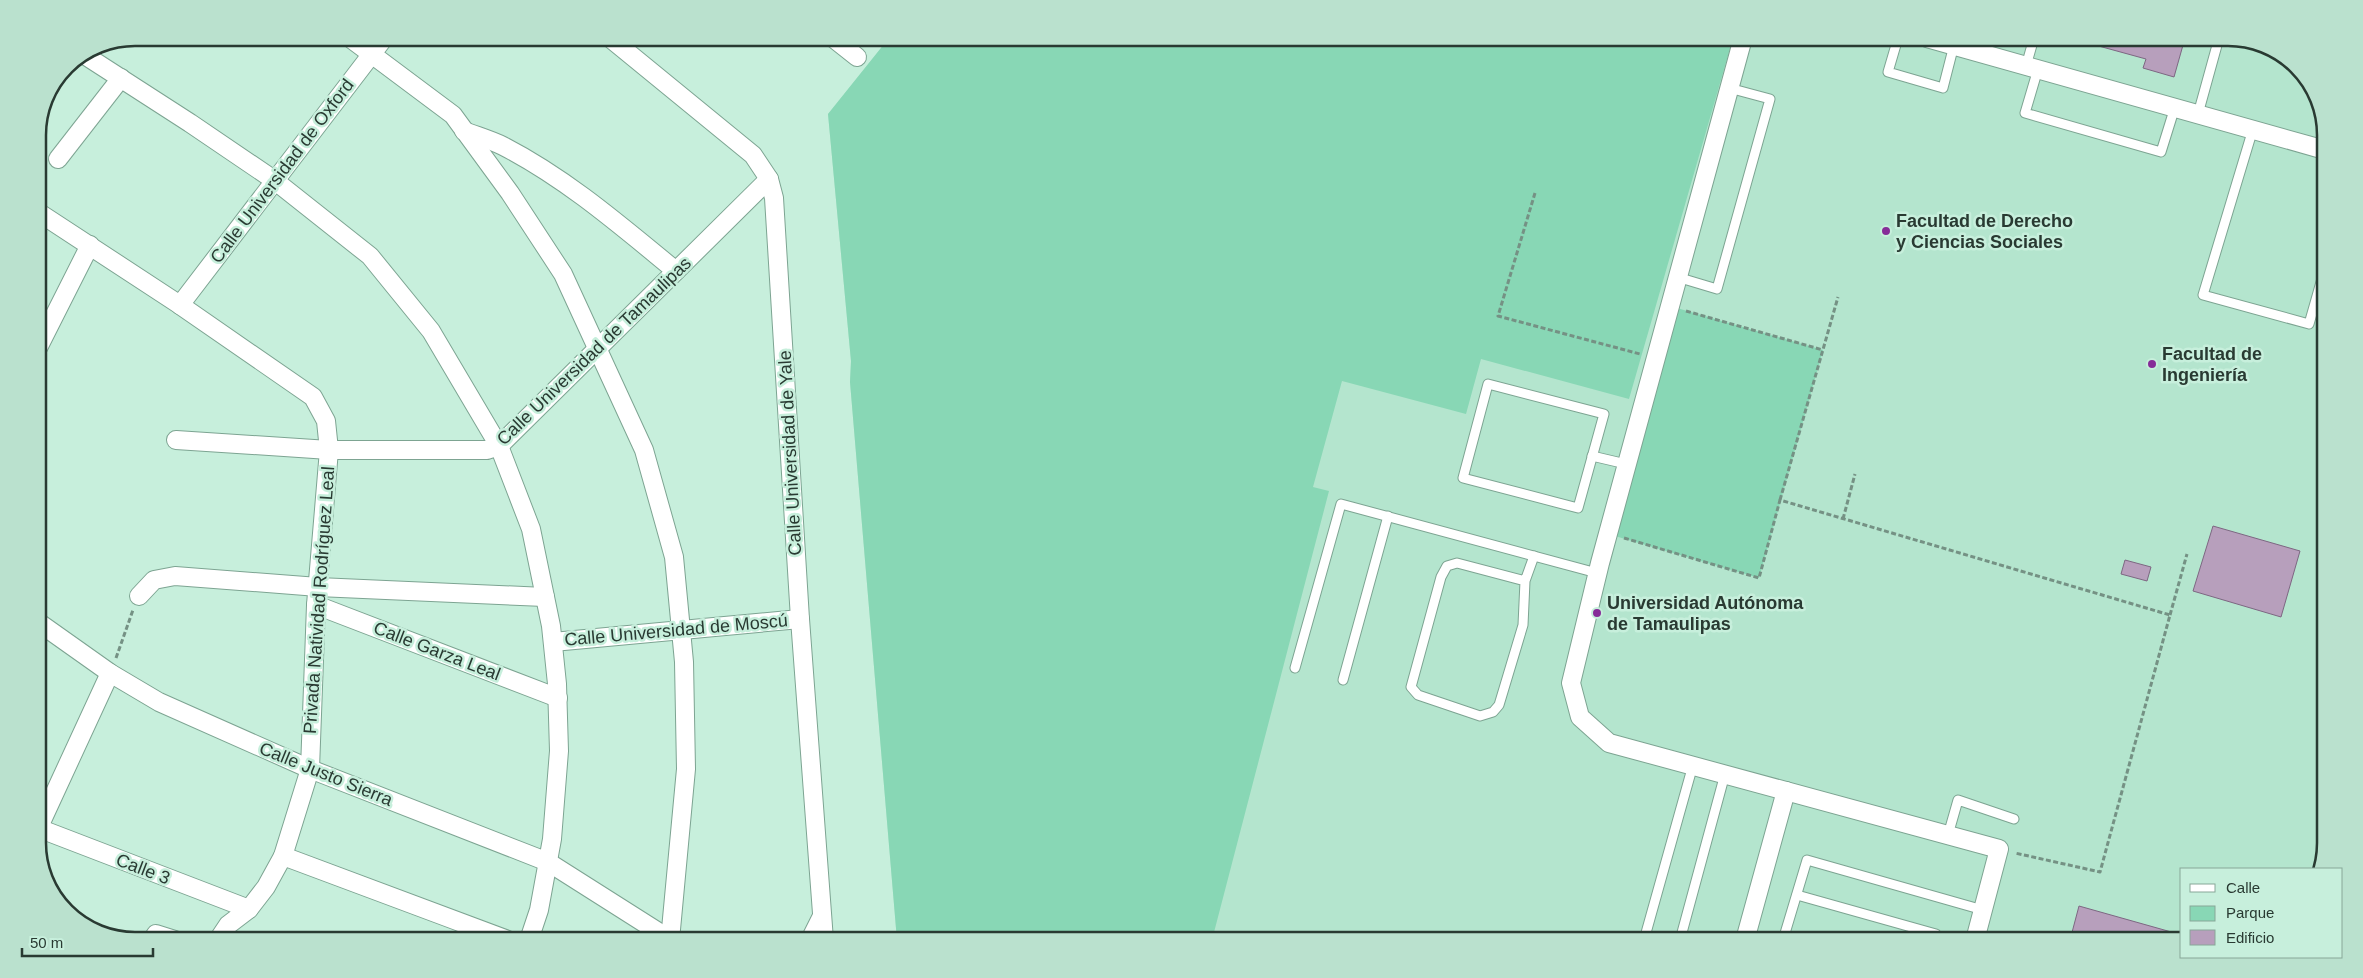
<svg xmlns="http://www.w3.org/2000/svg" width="2363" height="978" font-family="Arial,sans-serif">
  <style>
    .built { fill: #b4e5ce }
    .green { fill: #88d7b5 }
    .building { fill: #b79fbc; stroke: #7d6782 }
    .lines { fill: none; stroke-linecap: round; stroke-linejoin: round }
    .service-casing { stroke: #7da492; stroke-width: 11 }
    .minor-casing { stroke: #7da492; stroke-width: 20 }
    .path { stroke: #759184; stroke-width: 3; stroke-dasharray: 5 2.5; stroke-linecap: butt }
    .service { stroke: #fff; stroke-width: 9 }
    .minor { stroke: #fff; stroke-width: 18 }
    .poi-dot { fill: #862c98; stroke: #c7efdc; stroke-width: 2 }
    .labels { text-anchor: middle; stroke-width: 5; stroke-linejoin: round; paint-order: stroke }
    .street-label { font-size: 18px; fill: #293a32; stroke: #c7efdc }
    .poi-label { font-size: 18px; font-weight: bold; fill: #293a32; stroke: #c7efdc; text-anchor: start }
    .rim { fill: none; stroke: #293a32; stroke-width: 2.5 }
  </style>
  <rect width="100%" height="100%" fill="#c7efdc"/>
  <path class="built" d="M889,38H2228L2265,45L2306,76L2325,129V843L2320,869H2182V940H897L850,382L851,361L828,114Z"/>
  <g class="green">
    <path d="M889,38H1733L1629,399L1481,359L1466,414L1342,381L1313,487L1329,491L1212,940H897L850,382L851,361L828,114Z"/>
    <path d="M1670,306L1823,350L1759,578L1608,534Z"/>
  </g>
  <g class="building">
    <path d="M2084,38H2185L2174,77L2143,68L2146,59L2084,42Z"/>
    <path d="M2213,526L2300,551L2281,617L2193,591Z"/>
    <path d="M2125,560L2151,567L2147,581L2121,574Z"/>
    <path d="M2079,906L2182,935V940H2070Z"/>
  </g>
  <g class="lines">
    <defs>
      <g id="service">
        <path d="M1898,38L1888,72L1943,88L1954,45"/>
        <path d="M2026,66L2034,38"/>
        <path d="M2038,69L2025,113L2161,152L2175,107"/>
        <path d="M2198,114L2219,38"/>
        <path d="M2253,129L2203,295L2309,324L2325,268"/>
        <path d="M1677,277L1717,289L1770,99L1729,88"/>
        <path d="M1488,384L1604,414L1578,508L1463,478Z"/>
        <path d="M1592,456L1626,464"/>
        <path d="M1525,581L1457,563L1447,566L1441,577L1411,687L1418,695L1480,716L1493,712L1499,705L1523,625L1525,581L1534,556"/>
        <path d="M1295,668L1341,504L1597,573"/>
        <path d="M1343,680L1388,516"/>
        <path d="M1948,835L1958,800L2014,819"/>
        <path d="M1797,895L1936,934L1939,940"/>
        <path d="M1644,940L1693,765"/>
        <path d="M1680,940L1725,774"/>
        <path d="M1783,940L1807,860L1983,910"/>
      </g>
      <g id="minor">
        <path d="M350,38L453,115L510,193L563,274L644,450L674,557L684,662L686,769L670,940"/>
        <path d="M610,38L753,155L769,179L774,198L800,619L824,940"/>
        <path d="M833,38L857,57"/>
        <path d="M1743,38L1600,563L1571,683L1580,717L1609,743L1999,849L1975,940"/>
        <path d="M1927,38L2325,150"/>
        <path d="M83,54L190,123L274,180L370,256L431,331L499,446L531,529L551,626L557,684L559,751L552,839L539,910L529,940"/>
        <path d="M464,131C477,136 491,140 503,146C567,179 621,226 676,271"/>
        <path d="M58,159L121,78"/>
        <path d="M38,212L180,305L313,397L326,421L329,450L316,605L310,769L283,856L266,887L249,909L228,925L218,940"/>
        <path d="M180,305L384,38"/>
        <path d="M38,348L90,245"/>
        <path d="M176,440L329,450H487L499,446L769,179"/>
        <path d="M139,596L154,580L175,576L318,587L545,597"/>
        <path d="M316,605L558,698"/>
        <path d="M38,622L110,673L159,702L310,769L548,862L671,940"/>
        <path d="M553,642L800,619"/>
        <path d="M38,828L249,909"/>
        <path d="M38,829L110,673"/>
        <path d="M283,856L508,940"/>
        <path d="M152,940L156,934L175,940"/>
        <path d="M810,940L822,916"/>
        <path d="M1745,940L1786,791"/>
      </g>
    </defs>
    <use href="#service" class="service-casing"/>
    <use href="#minor" class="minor-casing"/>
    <g class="path">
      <path d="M1535,193L1498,316L1640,354"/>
      <path d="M1686,311L1823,350"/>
      <path d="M1780,500L1838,297"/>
      <path d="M1843,519L1855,474"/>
      <path d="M1624,538L1759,578L1780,500L2170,615L2100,872L2015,853"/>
      <path d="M2170,615L2187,554"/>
      <path d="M116,658L133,610"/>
    </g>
    <use href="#service" class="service"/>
    <use href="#minor" class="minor"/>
  </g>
  <g class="poi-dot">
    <circle cx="1886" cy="231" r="5"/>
    <circle cx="2152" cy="364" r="5"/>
    <circle cx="1597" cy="613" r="5"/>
  </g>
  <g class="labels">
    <g class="street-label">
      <text transform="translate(282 171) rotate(-53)" y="6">Calle Universidad de Oxford</text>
      <text transform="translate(594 351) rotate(-44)" y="6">Calle Universidad de Tamaulipas</text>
      <text transform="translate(790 453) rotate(-93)" y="6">Calle Universidad de Yale</text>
      <text transform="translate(319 600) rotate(-86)" y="6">Privada Natividad Rodríguez Leal</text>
      <text transform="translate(676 630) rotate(-5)" y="6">Calle Universidad de Moscú</text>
      <text transform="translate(437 651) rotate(21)" y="6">Calle Garza Leal</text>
      <text transform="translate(326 774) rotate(22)" y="6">Calle Justo Sierra</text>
      <text transform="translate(143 869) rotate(21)" y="6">Calle 3</text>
    </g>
    <g class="poi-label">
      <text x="1896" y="227">Facultad de Derecho<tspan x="1896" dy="21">y Ciencias Sociales</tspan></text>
      <text x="2162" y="360">Facultad de<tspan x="2162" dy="21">Ingeniería</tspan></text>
      <text x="1607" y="609">Universidad Autónoma<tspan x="1607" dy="21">de Tamaulipas</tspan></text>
    </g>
  </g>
  <path d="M0 0H2363V978H0ZM135 46H2228A89 89 0 0 1 2317 135V843A89 89 0 0 1 2228 932H135A89 89 0 0 1 46 843V135A89 89 0 0 1 135 46Z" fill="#bae1ce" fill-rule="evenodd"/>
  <path class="rim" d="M135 46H2228A89 89 0 0 1 2317 135V843A89 89 0 0 1 2228 932H135A89 89 0 0 1 46 843V135A89 89 0 0 1 135 46Z"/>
  <rect x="2180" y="868" width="162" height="90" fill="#c7efdc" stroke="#88a798"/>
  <rect x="2190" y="884" width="25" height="8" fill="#ffffff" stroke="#88a798"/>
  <text x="2226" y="893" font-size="15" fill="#293a32">Calle</text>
  <rect x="2190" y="906" width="25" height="15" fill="#88d7b5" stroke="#88a798"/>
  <text x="2226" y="918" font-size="15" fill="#293a32">Parque</text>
  <rect x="2190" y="930" width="25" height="15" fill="#b79fbc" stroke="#88a798"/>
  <text x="2226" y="943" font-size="15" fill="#293a32">Edificio</text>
  <path d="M22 948v8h131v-8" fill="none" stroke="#293a32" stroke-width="2.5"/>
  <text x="30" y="948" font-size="15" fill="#293a32" stroke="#c7efdc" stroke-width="4" paint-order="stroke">50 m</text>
</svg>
